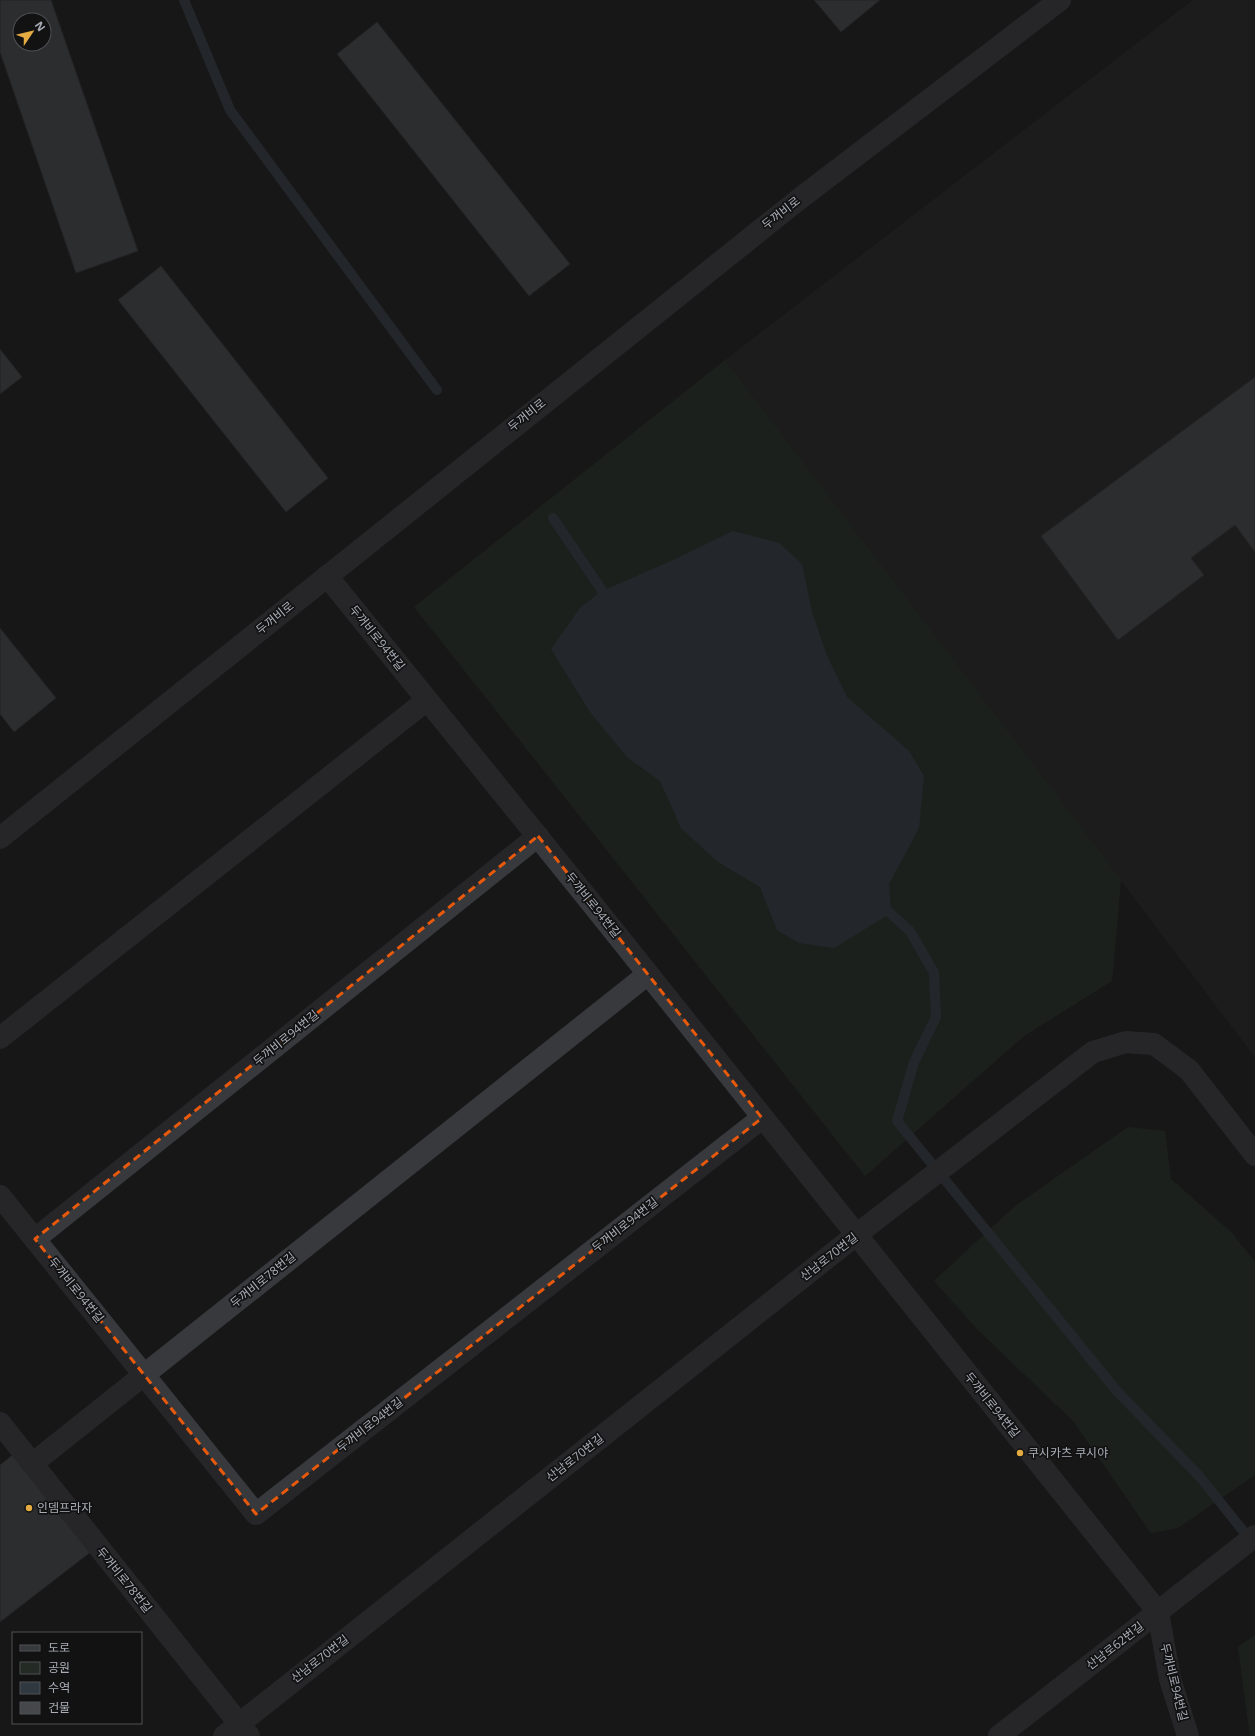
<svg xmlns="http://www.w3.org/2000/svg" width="1255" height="1736" font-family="'Open Sans','Noto Sans KR',sans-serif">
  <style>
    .built { fill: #232325 }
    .green { fill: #232b24 }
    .water { fill: #313940 }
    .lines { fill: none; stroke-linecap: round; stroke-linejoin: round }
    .stream { stroke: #313940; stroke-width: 10 }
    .building { fill: #46474b; stroke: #313134; fill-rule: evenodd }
    .minor { stroke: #38393d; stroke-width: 22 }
    .marked { fill: none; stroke: #e8590c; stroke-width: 3; stroke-dasharray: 8 5; stroke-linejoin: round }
    .poi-dot { fill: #e4ab43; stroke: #121213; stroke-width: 1.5 }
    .labels { text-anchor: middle; stroke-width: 3.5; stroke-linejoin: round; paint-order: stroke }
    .street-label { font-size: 12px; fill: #aaaeb7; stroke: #121213 }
    .poi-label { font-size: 12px; fill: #aaaeb7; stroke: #121213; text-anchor: start }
  </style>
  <rect width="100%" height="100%" fill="#171718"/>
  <path class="built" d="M1193,0H1255V1057L725,360Z"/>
  <g class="green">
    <path d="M725,360L1121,880L1112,981L1024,1036L865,1176L414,607Z"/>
    <path d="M1128,1127L1165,1131L1171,1179L1231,1232L1255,1262V1475L1178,1528L1151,1533L1073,1421L978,1330L934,1281L1014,1207Z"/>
    <path d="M1255,1635V1736H1250L1238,1647Z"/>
  </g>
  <path class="water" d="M733,531L779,543L802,564L812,612L827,656L847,697L909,751L924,776L919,828L889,884L891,913L834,948L799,943L777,930L760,887L718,862L681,828L660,781L627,757L590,712L551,649L580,608L602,591L671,561Z"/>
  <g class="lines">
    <g class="stream">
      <path d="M184,0L230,110L437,390"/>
      <path d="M553,518L609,601"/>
      <path d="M881,905L910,931L934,973L936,1017L914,1062L897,1121L1116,1390L1200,1477L1252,1542"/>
    </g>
  </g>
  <g class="building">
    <path d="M0,0H51L138,251L76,273L0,52ZM20,20H44V44H20Z"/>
    <path d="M814,0H880L841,32Z"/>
    <path d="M377,22L570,264L529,296L337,54Z"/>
    <path d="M161,266L328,478L286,512L118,300Z"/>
    <path d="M0,349L22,377L0,394Z"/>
    <path d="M1255,377V552L1235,525L1191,558L1204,575L1118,640L1041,536Z"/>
    <path d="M0,628L56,698L14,732L0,714Z"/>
    <path d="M15,1453L92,1551L0,1622V1465Z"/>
  </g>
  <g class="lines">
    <g class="minor">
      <path d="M327,576L593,905L1158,1612L1170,1679L1188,1736"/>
      <path d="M0,838L798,200L1060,0"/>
      <path d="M0,1038L427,700"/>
      <path d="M0,1196L256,1514L762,1118"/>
      <path d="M35,1239L538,836"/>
      <path d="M0,1423L249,1736"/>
      <path d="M32,1464L648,974"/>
      <path d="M224,1736L856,1235L1093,1052L1126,1042L1154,1044L1189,1070L1255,1155"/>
      <path d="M999,1736L1255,1536"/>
    </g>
  </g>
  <path d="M0 0H1255V1736H0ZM538,836L762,1118L256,1514L35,1239Z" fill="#171718" fill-opacity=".55" fill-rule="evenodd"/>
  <path class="marked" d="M538,836L762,1118L256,1514L35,1239Z"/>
  <g class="poi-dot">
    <circle cx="1020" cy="1453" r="4"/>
    <circle cx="29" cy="1508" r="4"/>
  </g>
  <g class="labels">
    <g class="street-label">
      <text transform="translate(781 213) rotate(-38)" y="4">두꺼비로</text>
      <text transform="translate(527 415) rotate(-39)" y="4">두꺼비로</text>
      <text transform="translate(275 618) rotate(-39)" y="4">두꺼비로</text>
      <text transform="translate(377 638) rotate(51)" y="4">두꺼비로94번길</text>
      <text transform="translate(593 905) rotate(51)" y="4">두꺼비로94번길</text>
      <text transform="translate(286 1038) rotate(-39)" y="4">두꺼비로94번길</text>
      <text transform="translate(625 1225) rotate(-38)" y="4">두꺼비로94번길</text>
      <text transform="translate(829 1257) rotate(-38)" y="4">산남로70번길</text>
      <text transform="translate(263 1280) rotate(-39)" y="4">두꺼비로78번길</text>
      <text transform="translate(76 1290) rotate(51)" y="4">두꺼비로94번길</text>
      <text transform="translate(992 1405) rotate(51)" y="4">두꺼비로94번길</text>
      <text transform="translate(370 1425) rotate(-38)" y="4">두꺼비로94번길</text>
      <text transform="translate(575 1458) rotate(-38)" y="4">산남로70번길</text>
      <text transform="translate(124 1580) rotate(51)" y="4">두꺼비로78번길</text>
      <text transform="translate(1115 1646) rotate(-38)" y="4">산남로62번길</text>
      <text transform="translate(320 1659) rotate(-38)" y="4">산남로70번길</text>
      <text transform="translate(1174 1682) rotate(76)" y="4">두꺼비로94번길</text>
    </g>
    <g class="poi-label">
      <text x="1028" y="1457">쿠시카츠 쿠시야</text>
      <text x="37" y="1512">인뎀프라자</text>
    </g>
  </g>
  <rect x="12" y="1632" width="130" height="92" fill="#121213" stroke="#4f5055"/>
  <rect x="20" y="1645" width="20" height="6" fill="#38393d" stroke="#4f5055"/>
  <text x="48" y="1652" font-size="12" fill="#aaaeb7">도로</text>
  <rect x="20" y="1662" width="20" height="12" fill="#232b24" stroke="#4f5055"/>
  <text x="48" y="1672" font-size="12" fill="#aaaeb7">공원</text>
  <rect x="20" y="1682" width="20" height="12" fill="#313940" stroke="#4f5055"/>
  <text x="48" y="1692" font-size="12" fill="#aaaeb7">수역</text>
  <rect x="20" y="1702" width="20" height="12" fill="#46474b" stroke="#4f5055"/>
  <text x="48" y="1712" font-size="12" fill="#aaaeb7">건물</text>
  <g transform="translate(32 32) rotate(55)"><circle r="19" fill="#121213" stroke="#4f5055"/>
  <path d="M0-3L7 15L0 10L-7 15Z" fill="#e4ab43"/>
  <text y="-6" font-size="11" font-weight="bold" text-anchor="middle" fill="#aaaeb7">N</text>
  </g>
</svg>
